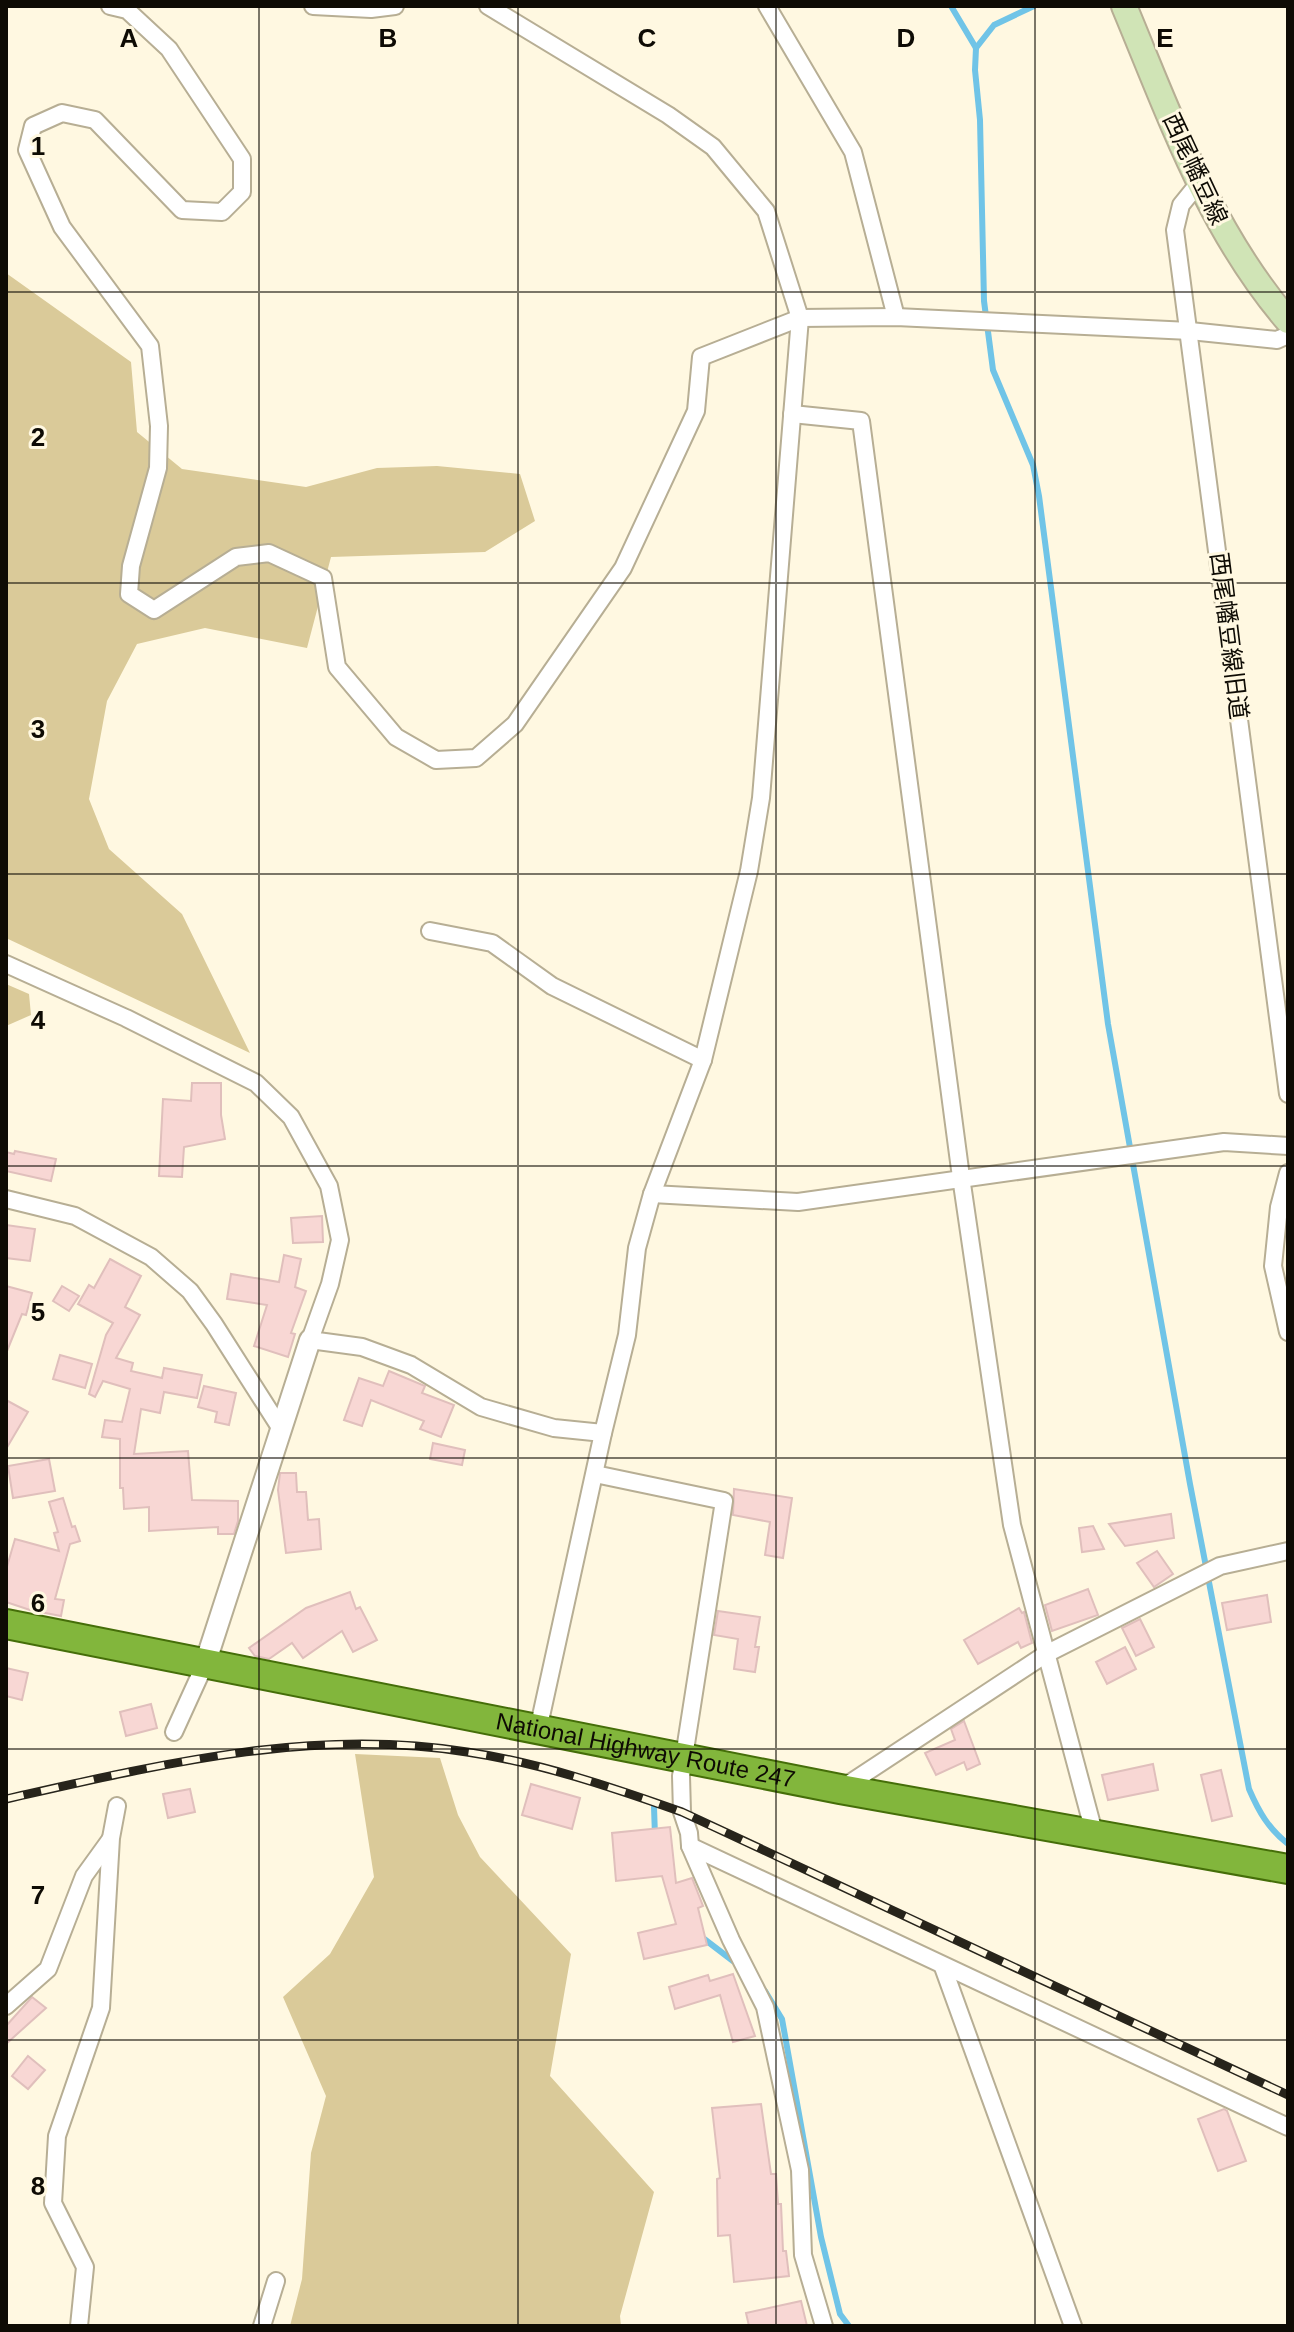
<svg xmlns="http://www.w3.org/2000/svg" width="1294" height="2332" font-family="Arial,'Noto Sans JP',sans-serif">
  <style>
    .green { fill: #daca99 }
    .lines { fill: none; stroke-linecap: round; stroke-linejoin: round }
    .stream { stroke: #70c4e7; stroke-width: 6 }
    .building { fill: #f8d7d4; stroke: #e0bfbc; stroke-width: 2 }
    .minor-casing { stroke: #b7ae94; stroke-width: 20 }
    .tertiary-casing { stroke: #b7ae94; stroke-width: 24 }
    .secondary-casing { stroke: #b7ae94; stroke-width: 28 }
    .trunk-casing { stroke: #456e09; stroke-width: 32 }
    .minor { stroke: #fff; stroke-width: 16 }
    .tertiary { stroke: #fff; stroke-width: 20 }
    .secondary { stroke: #d0e4b6; stroke-width: 24 }
    .trunk { stroke: #82b63c; stroke-width: 28 }
    .rail-casing { stroke: #27241b; stroke-width: 9 }
    .rail { stroke: #fff8e1; stroke-width: 6; stroke-dasharray: 18; stroke-linecap: butt }
    .grid { fill: none; stroke: #0e0b04; stroke-width: 2; stroke-opacity: 0.55 }
    .labels { text-anchor: middle; stroke-width: 6; stroke-linejoin: round; paint-order: stroke }
    .street-label { font-size: 24px; fill: #0e0b04; stroke: #fff8e1 }
    .grid-label { font-size: 26px; text-anchor: middle; font-weight: bold; fill: #0e0b04; stroke: #fff8e1; stroke-width: 6; stroke-linejoin: round; paint-order: stroke }
  </style>
  <rect width="100%" height="100%" fill="#fff8e1"/>
  <g class="green">
    <path d="M6,273L131,362L137,432L182,469L306,487L377,468L437,466L520,474L535,521L485,552L331,557L307,648L205,628L137,644L107,701L89,799L109,849L182,914L250,1053L6,938Z"/>
    <path d="M6,984L29,994L31,1015L6,1026Z"/>
    <path d="M355,1754L440,1758L458,1815L480,1857L571,1954L550,2076L654,2192L620,2316L621,2326H290L302,2279L311,2153L326,2096L283,1997L330,1954L374,1877Z"/>
  </g>
  <g class="lines">
    <g class="stream">
      <path d="M951,6L976,48L975,70L980,120L984,301L993,370L1033,465L1039,496L1108,1024L1190,1484L1249,1789C1259,1812 1268,1828 1288,1844"/>
      <path d="M976,48L994,25L1034,6"/>
      <path d="M654,1807L655,1836"/>
      <path d="M699,1935L733,1961"/>
      <path d="M765,1991L782,2019L821,2237L840,2314L849,2326"/>
    </g>
  </g>
  <g class="building">
    <path d="M192,1083H221V1115L225,1139L184,1147L182,1177L159,1176L163,1099L191,1101Z"/>
    <path d="M15,1151L56,1159L51,1181L6,1171V1152L14,1154Z"/>
    <path d="M322,1216L323,1242L293,1243L291,1218Z"/>
    <path d="M6,1225L35,1229L30,1261L6,1258Z"/>
    <path d="M284,1255L301,1259L295,1287L306,1291L291,1333L295,1334L288,1357L254,1346L267,1305L227,1299L231,1274L279,1282Z"/>
    <path d="M110,1259L141,1276L125,1307L140,1315L116,1358L133,1363L131,1371L162,1378L164,1368L202,1375L197,1398L164,1392L160,1413L141,1409L134,1454L188,1451L192,1500L238,1501V1521L234,1534H218V1527L149,1531V1507L124,1509L123,1488H120V1439L102,1437L105,1420L122,1422L130,1389L103,1381L95,1397L89,1394L106,1335L113,1323L78,1304L89,1285L94,1288Z"/>
    <path d="M6,1286L32,1293L26,1315L22,1314L7,1351Z"/>
    <path d="M62,1286L79,1296L69,1311L53,1301Z"/>
    <path d="M60,1355L92,1364L85,1388L53,1379Z"/>
    <path d="M389,1371L425,1386L422,1393L454,1405L441,1437L420,1429L424,1421L371,1400L362,1426L344,1420L359,1378L383,1386Z"/>
    <path d="M204,1386L236,1393L229,1425L215,1422L217,1412L198,1407Z"/>
    <path d="M6,1400L28,1412L6,1449Z"/>
    <path d="M433,1443L465,1450L462,1465L430,1459Z"/>
    <path d="M49,1459L55,1491L13,1498L8,1466Z"/>
    <path d="M280,1473H296L297,1492H306L308,1520L319,1519L321,1549L286,1553L278,1490Z"/>
    <path d="M734,1489L792,1498L783,1558L765,1555L770,1522L733,1515Z"/>
    <path d="M63,1498L72,1527L75,1526L80,1541L70,1544L55,1599L64,1600L61,1616L30,1610L6,1602V1570L15,1539L59,1551L54,1533L58,1532L49,1502Z"/>
    <path d="M1171,1514L1174,1538L1125,1546L1109,1524Z"/>
    <path d="M1093,1526L1104,1549L1082,1552L1079,1528Z"/>
    <path d="M1157,1551L1173,1574L1154,1587L1137,1563Z"/>
    <path d="M1088,1589L1098,1615L1052,1631L1045,1605Z"/>
    <path d="M350,1592L356,1609L360,1607L377,1640L353,1652L342,1631L303,1658L292,1643L269,1659L255,1656L249,1648L306,1608Z"/>
    <path d="M1267,1595L1271,1622L1227,1630L1222,1603Z"/>
    <path d="M1019,1608L1022,1613L1024,1612L1032,1643L1021,1648L1018,1642L978,1664L964,1640Z"/>
    <path d="M718,1611L760,1617L755,1647H759L755,1672L734,1669L738,1639L714,1635Z"/>
    <path d="M1140,1619L1154,1647L1136,1656L1122,1628Z"/>
    <path d="M1125,1647L1136,1669L1107,1684L1096,1662Z"/>
    <path d="M6,1668L28,1673L22,1700L6,1696Z"/>
    <path d="M151,1704L157,1728L126,1736L120,1712Z"/>
    <path d="M964,1721L980,1764L967,1770L964,1762L936,1775L925,1753L955,1740L951,1729Z"/>
    <path d="M1153,1764L1158,1790L1108,1800L1102,1775Z"/>
    <path d="M1221,1770L1232,1816L1212,1821L1201,1775Z"/>
    <path d="M531,1784L580,1798L572,1829L522,1815Z"/>
    <path d="M190,1789L195,1812L168,1818L163,1794Z"/>
    <path d="M670,1827L676,1883L692,1878L703,1906L698,1908L707,1945L644,1959L638,1933L676,1924L662,1876L616,1881L612,1833Z"/>
    <path d="M733,1974L755,2036L733,2042L720,1995L675,2009L669,1987L708,1975L710,1981Z"/>
    <path d="M32,1997L46,2008L6,2044V2026Z"/>
    <path d="M28,2056L45,2070L28,2089L12,2076Z"/>
    <path d="M761,2104L771,2174H776L778,2204H781L783,2251H786L789,2276L734,2282L730,2235L718,2236L717,2179L720,2178L712,2108Z"/>
    <path d="M1224,2109L1227,2111L1246,2161L1218,2171L1198,2119Z"/>
    <path d="M801,2301L807,2326H749L746,2313Z"/>
  </g>
  <g class="lines">
    <defs>
      <g id="minor">
        <path d="M110,6L127,10L169,49L242,159V192L222,212L182,210L95,120L62,113L33,126L27,150L62,227L150,346L159,426L158,468L131,566L129,594L154,610L236,557L269,553L323,578L337,667L396,737L436,760L476,758L515,724L623,568L696,411L701,357L800,318L896,317L1190,331L1277,340L1288,335"/>
        <path d="M313,6L371,9L395,6"/>
        <path d="M488,6L668,115L713,147L766,211L800,318L761,798L749,871L703,1060L652,1194L637,1248L627,1335L603,1433L538,1730"/>
        <path d="M767,6L853,152L896,317"/>
        <path d="M1198,184L1181,205L1175,230L1288,1094"/>
        <path d="M792,414L861,421L961,1177L1012,1525L1095,1836"/>
        <path d="M430,931L492,943L552,986L703,1060"/>
        <path d="M6,964L126,1018L256,1083L291,1117L329,1186L340,1240L330,1284L310,1340L362,1347L411,1365L481,1407L554,1428L603,1433"/>
        <path d="M1288,1173L1279,1207L1273,1266L1288,1332"/>
        <path d="M652,1194L798,1202L1224,1142L1288,1146"/>
        <path d="M6,1199L75,1216L151,1257L190,1291L214,1324L281,1429"/>
        <path d="M595,1474L724,1501L681,1776L682,1812L689,1833L690,1846L731,1940L765,2007L800,2170L803,2255L824,2326"/>
        <path d="M174,1732L205,1664"/>
        <path d="M841,1789L1046,1654L1220,1566L1288,1551"/>
        <path d="M690,1846L1288,2127"/>
        <path d="M943,1967L1073,2326"/>
        <path d="M6,2006L48,1969L84,1876L110,1840"/>
        <path d="M79,2326L85,2267L53,2203L57,2136L101,2008L111,1838L117,1806"/>
        <path d="M262,2326L276,2281"/>
      </g>
      <path id="tertiary" d="M205,1664L310,1340"/>
      <path id="secondary" d="M1124,6C1170,116 1209,229 1288,321"/>
      <g id="trunk">
        <path id="s1" d="M6,1624L840,1789L1288,1869"/>
      </g>
    </defs>
    <use href="#minor" class="minor-casing"/>
    <use href="#tertiary" class="tertiary-casing"/>
    <use href="#secondary" class="secondary-casing"/>
    <use href="#trunk" class="trunk-casing"/>
    <use href="#minor" class="minor"/>
    <use href="#tertiary" class="tertiary"/>
    <use href="#secondary" class="secondary"/>
    <use href="#trunk" class="trunk"/>
    <defs>
      <path id="rail" d="M6,1799C157,1765 311,1727 467,1752C541,1763 611,1787 682,1812L1288,2095"/>
    </defs>
    <use href="#rail" class="rail-casing"/>
    <use href="#rail" class="rail"/>
  </g>
  <path class="grid" d="M259,6V2326M518,6V2326M776,6V2326M1035,6V2326M6,292H1288M6,583H1288M6,874H1288M6,1166H1288M6,1458H1288M6,1749H1288M6,2040H1288"/>
  <g class="labels">
    <g class="street-label">
      <text transform="translate(1195 169) rotate(65)" y="8">西尾幡豆線</text>
      <text transform="translate(1229 636) rotate(83)" y="8">西尾幡豆線旧道</text>
      <text dy="8" stroke="none"><textPath href="#s1" startOffset="652">National Highway Route 247</textPath></text>
    </g>
  </g>
  <g class="grid-label">
    <text x="129" y="47">A</text>
    <text x="388" y="47">B</text>
    <text x="647" y="47">C</text>
    <text x="906" y="47">D</text>
    <text x="1165" y="47">E</text>
    <text x="38" y="155">1</text>
    <text x="38" y="446">2</text>
    <text x="38" y="738">3</text>
    <text x="38" y="1029">4</text>
    <text x="38" y="1321">5</text>
    <text x="38" y="1612">6</text>
    <text x="38" y="1904">7</text>
    <text x="38" y="2195">8</text>
  </g>
  <rect width="1294" height="2332" fill="none" stroke="#0e0b04" stroke-width="16"/>
</svg>
